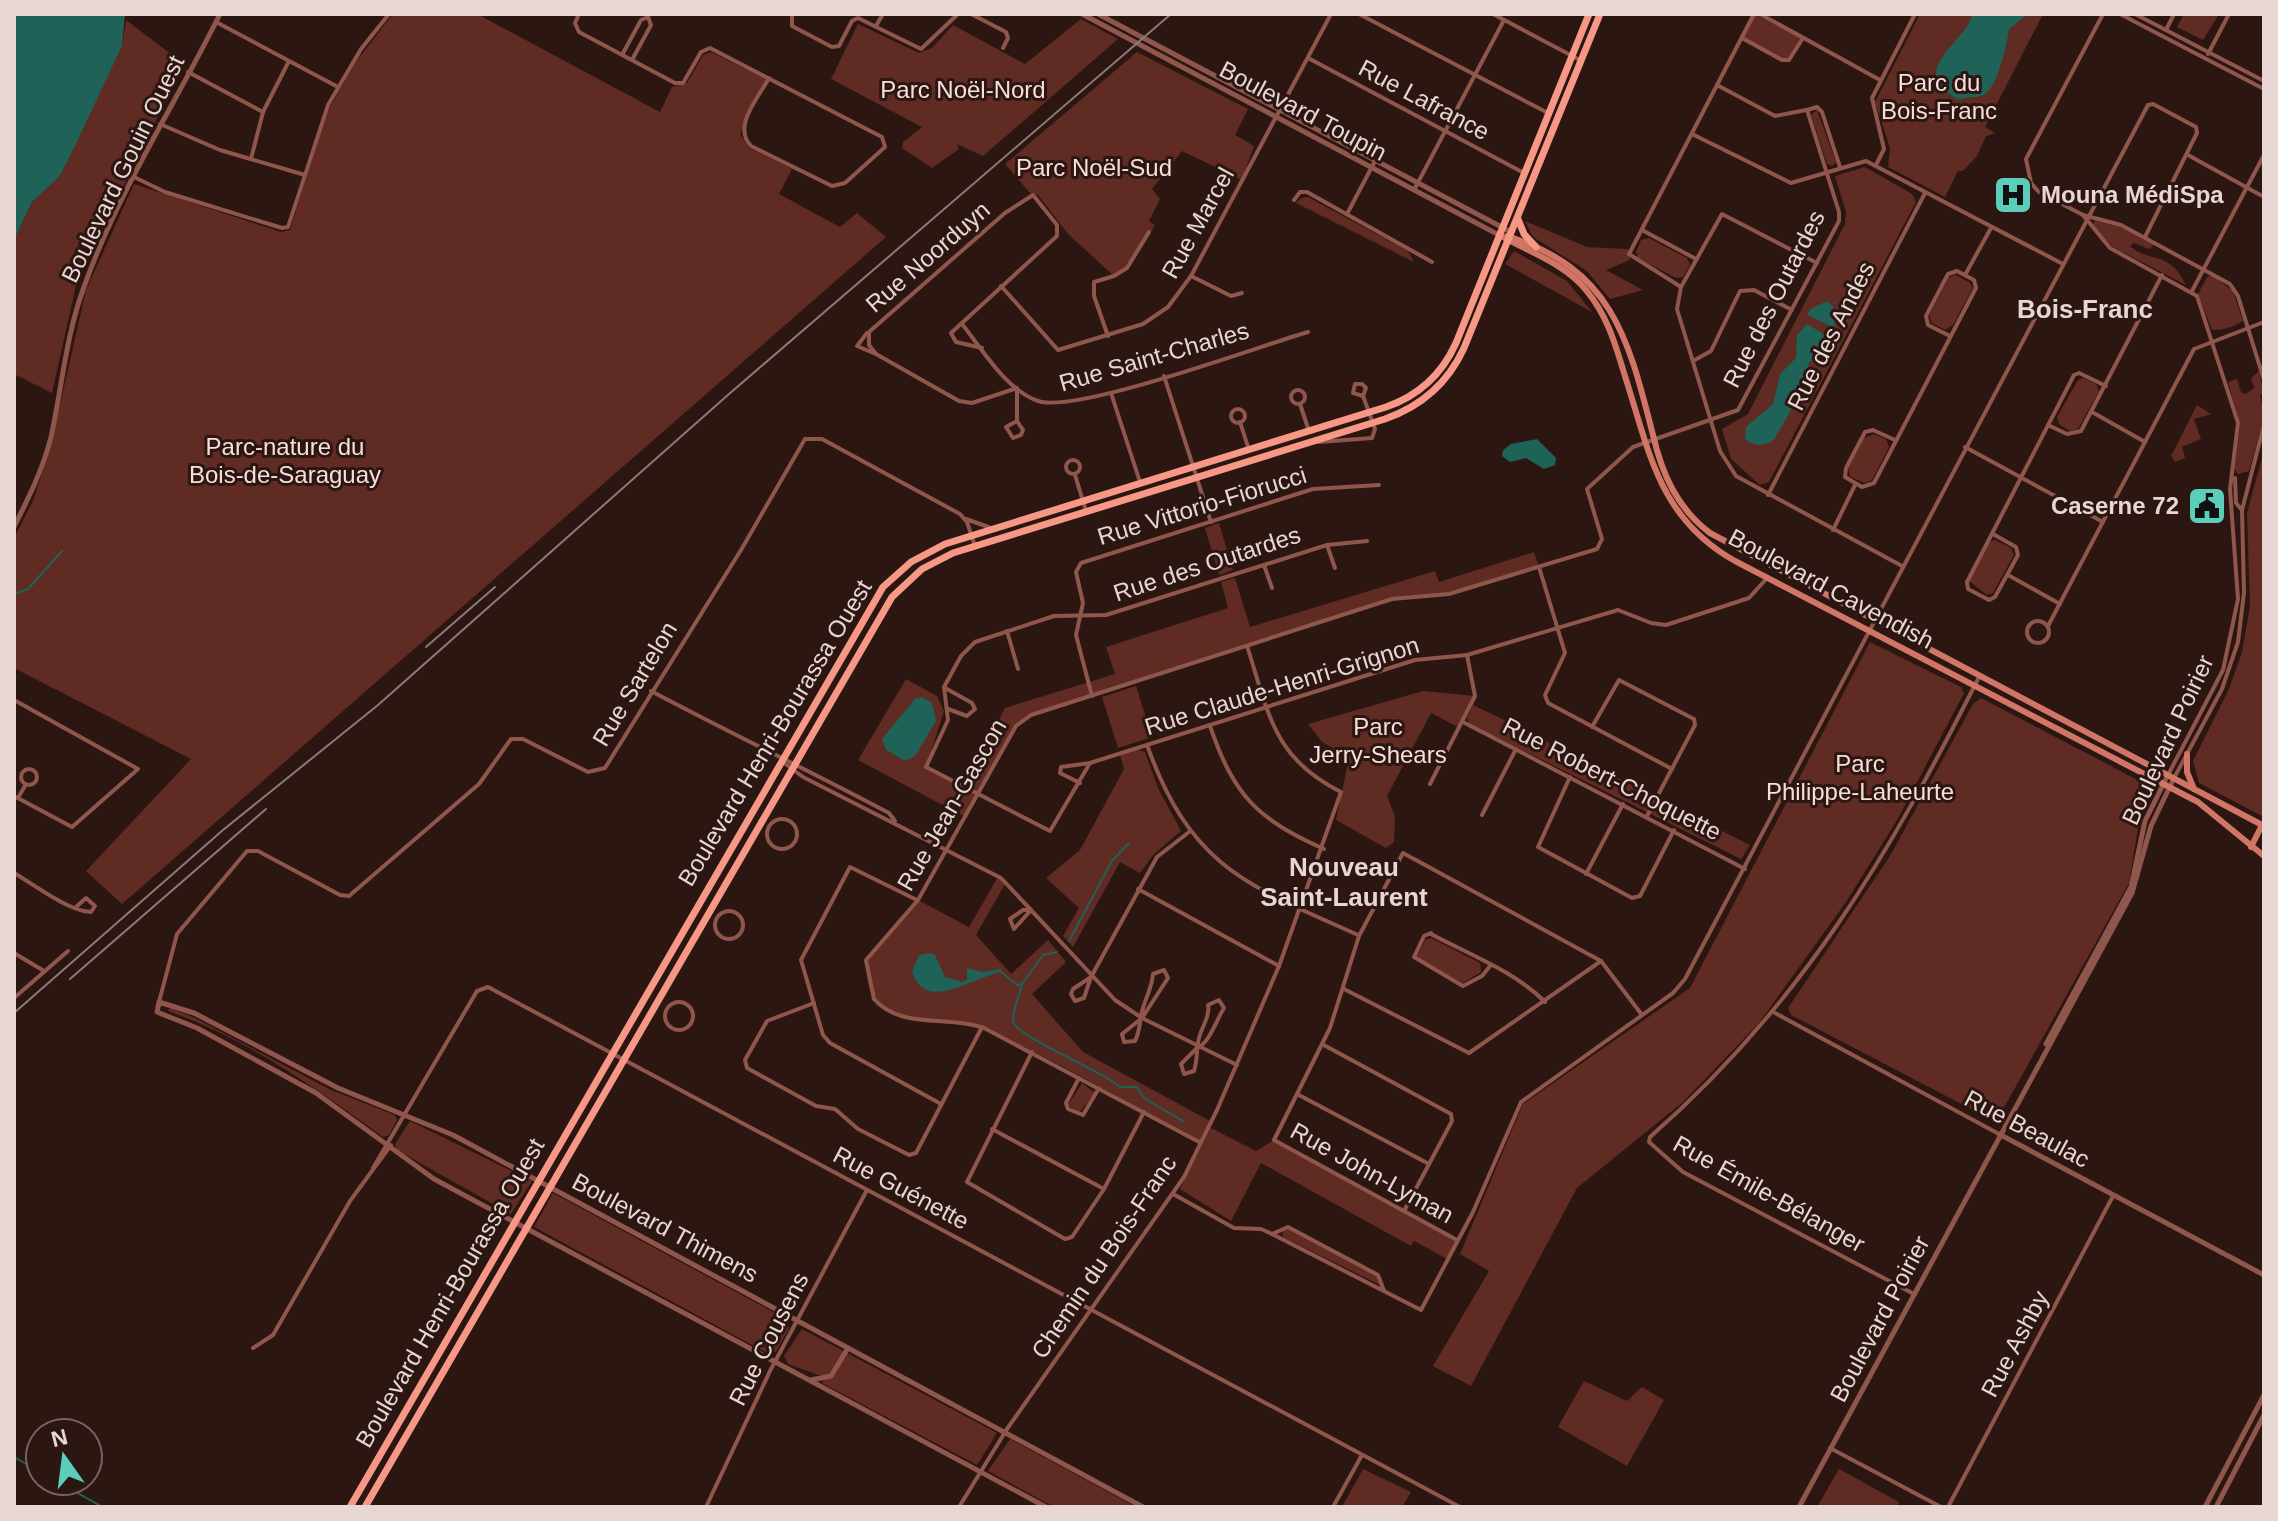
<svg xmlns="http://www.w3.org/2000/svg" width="2278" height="1521" font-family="Arial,sans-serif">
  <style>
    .green { fill: #602b23 }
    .water { fill: #1f6257 }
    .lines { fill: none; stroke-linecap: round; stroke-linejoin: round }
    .stream { stroke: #1f6257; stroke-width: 2 }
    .minor { stroke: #8f564c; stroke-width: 4 }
    .tertiary { stroke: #8f564c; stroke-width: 5 }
    .secondary { stroke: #d17666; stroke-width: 6 }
    .primary { stroke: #f79786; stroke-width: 7 }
    .tram { stroke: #8d7a76; stroke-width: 2 }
    .labels { text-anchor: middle; stroke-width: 6; stroke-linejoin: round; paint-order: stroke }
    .park-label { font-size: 24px; fill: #f7ded9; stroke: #2c1612 }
    .street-label { font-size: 24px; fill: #e7d6d3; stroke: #2c1612 }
    .poi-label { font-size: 24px; font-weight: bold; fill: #e7d6d3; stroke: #2c1612; text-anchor: start }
    .neighbourhood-label { font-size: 26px; font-weight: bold; fill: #e7d6d3; stroke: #2c1612 }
  </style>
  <rect width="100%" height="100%" fill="#2c1612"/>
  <g class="green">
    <path d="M393,14H477L660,112L672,87L687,83L703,55L711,52L766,79L740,134L749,148L792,169L779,194L840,227L857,213L886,237L122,904L86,871L191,759L14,668V538L33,501L50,449L86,290L134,184L281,232L290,230L325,116L355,63Z"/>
    <path d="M1754,14L1803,38L1789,60H1782L1742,38Z"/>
    <path d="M1920,14H2043L1985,127L1995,133L1986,136L1977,156L1963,171H1958L1945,197L1888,167L1890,148L1875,102Z"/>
    <path d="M2184,14H2219L2203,40L2177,27Z"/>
    <path d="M1081,19L1118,39L983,156L957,144L959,149L932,168L902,148L903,142L922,127L831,79L858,24L919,53L932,48L953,25L1025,64Z"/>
    <path d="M126,20L184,64L77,281L52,393L14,374V240L32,202L59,177L122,46Z"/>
    <path d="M1137,52L1248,109L1235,135L1254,146L1242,180L1182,151L1152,189L1160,199L1149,221L1155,225L1135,258L1114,276L1068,234L1038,195L1030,193L1005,164Z"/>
    <path d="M1817,110L1836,162L1832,166L1827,164L1811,115Z"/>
    <path d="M1865,167L1912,194L1916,202L1769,482L1760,485L1731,459L1722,429L1748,414L1845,224L1846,212L1835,176Z"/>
    <path d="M1308,197L1408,251L1414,262L1296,203L1301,198Z"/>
    <path d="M2095,220L2123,228L2154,245L2149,249L2134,243L2130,246C2147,263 2169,249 2186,285L2113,247L2092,226Z"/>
    <path d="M1525,221L1587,247L1628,249L1630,260L1606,270L1643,290L1610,299L1587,271L1533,237Z"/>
    <path d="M1649,238L1687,258L1690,265L1683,277L1676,278L1638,258L1636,252L1641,240Z"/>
    <path d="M1514,251L1567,281L1592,312L1505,264Z"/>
    <path d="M1955,275L1969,282L1973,288L1953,325L1945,330L1932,323L1929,316L1949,277Z"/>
    <path d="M2212,275L2233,291L2243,321C2233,327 2224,330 2212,330L2198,294L2207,277Z"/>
    <path d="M2259,371L2264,395L2260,394L2264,417L2249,471L2238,474L2234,469L2240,425L2228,382L2237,379L2241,392L2246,394L2254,388L2251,378Z"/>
    <path d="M2083,378L2096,384L2099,391L2078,429L2070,431L2059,424L2057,417L2078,380Z"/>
    <path d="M2197,405L2211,414L2194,419L2201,439L2182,447L2185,458L2175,462L2171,456Z"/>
    <path d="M1874,434L1886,439L1889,447L1872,480L1865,483L1850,477L1848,468L1864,438Z"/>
    <path d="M2264,451V817L2199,783L2193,761L2229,689L2242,652L2250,606L2247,513Z"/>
    <path d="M1219,523L1233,570L1219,575L1205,528Z"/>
    <path d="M1995,540L2011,548L2014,555L1993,593L1987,595L1969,581L1989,542Z"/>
    <path d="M1534,552L1539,567L1449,594L1407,596L1031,715L1016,726L965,817L858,760L906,679L937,696L944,711L926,767L963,788L1005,708L1115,674L1106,647L1228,608L1221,582L1235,578L1250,627L1435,571L1439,582Z"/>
    <path d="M1870,642L1961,687L1964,693L1896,822L1846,902L1759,1023L1683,1102L1577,1188L1471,1386L1433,1366L1489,1271L1460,1254L1523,1104L1690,988Z"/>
    <path d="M1136,686L1152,737L1118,748L1102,697Z"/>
    <path d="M1423,691L1475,696L1460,728L1431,713L1387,796L1395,816L1394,842L1386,848L1336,820L1349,758L1322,742L1308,724Z"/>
    <path d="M1981,698L2149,786L2151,796L2139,822L2129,883L1996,1122L1791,1015L1788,1008L1890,856L1973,704Z"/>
    <path d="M1473,705L1500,718L1750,845L1741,859L1737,857L1470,724L1467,718Z"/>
    <path d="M1137,749L1145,752L1158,788L1181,831L1154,854L1140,873L1120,862L1073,947L1063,936L1079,908L1046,878L1080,850L1124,769L1120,755Z"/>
    <path d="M998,877L1006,882L976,935L1011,974L1048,940L1066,962L1032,994L1083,1052L1212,1122L1201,1143C1132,1106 1063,1063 991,1032C955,1016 911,1027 880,1005C869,998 865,972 866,960L918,900L969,927Z"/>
    <path d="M1431,938L1480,963L1481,972L1463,983L1420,960L1417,956L1425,940Z"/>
    <path d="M170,1008L195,1018L331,1090L395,1115L397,1120L389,1135L383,1137C317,1089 246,1038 168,1011Z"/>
    <path d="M1082,1083L1095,1093L1079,1113L1068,1105Z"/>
    <path d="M410,1121L532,1181L511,1214L397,1150L395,1144Z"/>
    <path d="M1211,1128L1256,1151L1274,1140L1457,1240L1447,1259L1414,1241L1411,1246L1261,1163L1231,1221L1180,1189Z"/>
    <path d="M553,1193L786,1319L789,1328L776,1352L767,1353L534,1227Z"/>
    <path d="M1289,1229L1377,1276L1380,1285L1283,1237L1282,1230Z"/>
    <path d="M802,1329L997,1433L977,1465L822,1383L824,1377L788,1364L784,1356Z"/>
    <path d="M1584,1381L1627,1401L1642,1387L1664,1400L1627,1466L1558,1427Z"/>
    <path d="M1010,1439L1025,1447L1136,1507H1054L988,1471Z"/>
    <path d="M1363,1469L1411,1492L1402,1507H1342Z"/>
    <path d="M1839,1469L1899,1502L1896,1507H1817Z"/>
  </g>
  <g class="water">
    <path d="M14,14H125L122,46L74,148L59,177L32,202L14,240Z"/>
    <path d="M1972,14H2028L2009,29C2007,44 1997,90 1983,95C1975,98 1964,98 1956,99C1951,94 1945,92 1941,87C1921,62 1969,37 1972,14Z"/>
    <path d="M1827,301L1833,306L1835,328L1807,315L1811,309Z"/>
    <path d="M1807,324L1830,338L1821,356L1809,362L1804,388L1773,441C1764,446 1753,447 1745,439L1746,427L1773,404L1780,374L1796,358L1797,335Z"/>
    <path d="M1537,439L1556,458L1555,465L1544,469L1526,458L1510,462L1502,456L1503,450L1511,444Z"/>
    <path d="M922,697L932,703L936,721L915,756L905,761L886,750L882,739L915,699Z"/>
    <path d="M930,953L935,955L945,977L962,982L967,980V968L982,972L1002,969L1001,972C980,974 924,1016 912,971L919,955Z"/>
  </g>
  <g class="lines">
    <g class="stream">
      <path d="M14,594L28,589L62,551"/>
      <path d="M1069,941L1112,861L1129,843"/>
      <path d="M1001,972L1017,985L1022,984L1043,955L1057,952"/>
      <path d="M1022,984C1020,995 1012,1009 1013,1021C1014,1036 1105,1072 1120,1087H1137L1144,1098L1183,1121"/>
      <path d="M14,1457L40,1472"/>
      <path d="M56,1481L103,1507"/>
    </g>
    <g class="minor">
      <path d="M579,14L575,23L579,32L675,83H683L701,52L710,48L882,137L885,147L845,183L832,186L751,146C732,127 758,98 769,78"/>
      <path d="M792,14V26L832,47L839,46L852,21L858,18L921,49L958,14"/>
      <path d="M971,14L1006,32L1008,38L1003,48"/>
      <path d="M1359,14L1548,113"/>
      <path d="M1493,14L1580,60"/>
      <path d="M1760,14L1880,80"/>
      <path d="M2103,14L2026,159L2031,183L2039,192L2083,215L2121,225L2230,284L2238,296L2264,380"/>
      <path d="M2120,14L2264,89"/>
      <path d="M2135,14L2264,81"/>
      <path d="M2262,14L2264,15"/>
      <path d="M216,22L338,87"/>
      <path d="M876,26L883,14"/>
      <path d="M2166,30L2174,14"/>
      <path d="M1742,38L1782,60H1789L1803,38"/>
      <path d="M2208,54L2229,14"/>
      <path d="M622,55L641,20L648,17L651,25L632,60"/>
      <path d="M1308,58L1524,173"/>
      <path d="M188,72L263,112"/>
      <path d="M1717,85L1775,116L1806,110"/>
      <path d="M160,124L220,150L305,175"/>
      <path d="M1692,134L1791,183L1866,161L2061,263"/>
      <path d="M2188,155L2264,197"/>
      <path d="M251,159L263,112L289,61"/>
      <path d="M1876,165L1884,149L1872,98L1915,14"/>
      <path d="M134,177L165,192L282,228L288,227L328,105L361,49L389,14"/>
      <path d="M1414,190L1504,20"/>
      <path d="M1294,200L1300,192H1307L1432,262"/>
      <path d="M1347,214L1375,161"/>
      <path d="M2083,215L2110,248L2197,296L2238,423L2230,489L2238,599L2223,670L2168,775"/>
      <path d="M1642,230L1696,259"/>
      <path d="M1817,263L1722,214L1681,287L1677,309L1720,451L1736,476L1902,566"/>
      <path d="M1965,275L1991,228"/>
      <path d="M1191,276L1231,296L1242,293"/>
      <path d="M1001,286L1058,350L1143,324L1168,307L1191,276L1331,14"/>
      <path d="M1681,287L1629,254L1754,14"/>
      <path d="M2192,291L2264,155"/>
      <path d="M962,324C982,349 1006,390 1038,401C1076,414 1259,346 1308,332"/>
      <path d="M867,333L857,346L876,354"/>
      <path d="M1108,336L1094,296V282L1114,276L1127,268L1149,232"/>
      <path d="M982,348L956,342L951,333L1057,236V225L1033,195L1005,213L869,332V345L876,354L959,401L972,403L1017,388V421L1023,430L1021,435L1013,438L1006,427L1017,421"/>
      <path d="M1693,361L1711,351L1740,291L1754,290L1792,310"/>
      <path d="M1164,376L1211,522"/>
      <circle cx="1298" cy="397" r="7"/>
      <path d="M1111,393L1140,482"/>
      <path d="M1300,404L1309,431"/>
      <circle cx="1238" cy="416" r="7"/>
      <path d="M2092,412L2145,442"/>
      <path d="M1240,422L1249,450"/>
      <path d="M2048,425L2067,434L2081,431L2162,275"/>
      <path d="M1895,440L1873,430L1865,432L1846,468L1845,477L1862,487L1874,483L1976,288L1974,280L1957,271L1948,274L1926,316L1928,325L1950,336"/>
      <path d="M1319,442L1372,438L1375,429L1363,396L1366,388L1362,384H1355L1353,393L1363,396"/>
      <path d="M1965,447L2103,522"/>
      <circle cx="1073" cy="467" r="7"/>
      <path d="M1075,475L1086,511"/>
      <path d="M2235,478L2236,503L2242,510"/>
      <path d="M1768,495L1925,193"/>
      <path d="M966,519L991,528"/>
      <path d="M1833,530L1855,485"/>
      <path d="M1993,534L2016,547L2018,555L1995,597L1989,600L1968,589L1967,582L2074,375L2079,373L2106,386"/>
      <path d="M1367,541L1327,545L1106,615L1054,616L975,642L961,656L944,687L948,720L926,767L1050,831L1090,763L1415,660L1467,655L1618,610L1651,623L1666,625L1749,598L1768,577"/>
      <path d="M1327,545L1335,568"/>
      <path d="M1264,565L1272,588"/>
      <path d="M1539,567L1565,653L1545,695L1548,703L1672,769"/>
      <path d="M2008,575L2060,604"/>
      <circle cx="2038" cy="632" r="11"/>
      <path d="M2048,626L2194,349L2264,322"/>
      <path d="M1007,631L1018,669"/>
      <path d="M945,688L972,703L975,709L967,716L948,709"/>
      <path d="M651,691C730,733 810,771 889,813L895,821"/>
      <path d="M1092,696L1076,635L1083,603L1076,572L1081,563L1313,489L1379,485"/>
      <path d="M14,700L138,769L72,827L14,796"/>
      <path d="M1463,722L1745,869"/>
      <path d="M1210,726C1234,796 1257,819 1324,849"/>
      <path d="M1592,727L1619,680L1694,719L1695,725L1647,816"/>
      <path d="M1147,745C1191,868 1247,885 1358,935"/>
      <path d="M783,762L803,777L1001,878L1115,1000L1142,1018L1237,1065"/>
      <circle cx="29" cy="777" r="8"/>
      <path d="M1570,777L1538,847L1632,898L1640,896L1674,830"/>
      <path d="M2174,778L2222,689L2238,642L2244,593L2242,510L2264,425"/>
      <path d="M1080,783L1060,773L1061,767L1090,763"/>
      <path d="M1430,784L1475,696L1467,655"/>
      <path d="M18,798L26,784"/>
      <path d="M1482,815L1516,749"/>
      <circle cx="782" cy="834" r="15"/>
      <path d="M14,873C35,885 68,911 91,912L95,906L86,898L76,907"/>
      <path d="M1586,874L1623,804"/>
      <path d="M1138,889L1279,966"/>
      <path d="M917,900L850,867L801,960L823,1035L830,1043L941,1104"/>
      <path d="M1023,910H1031L1014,929L1010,919Z"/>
      <circle cx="729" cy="925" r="14"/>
      <path d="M14,953L44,971"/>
      <path d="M1490,966L1482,976L1463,986L1414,957L1424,936L1431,933V934C1468,954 1516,972 1545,1002"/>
      <path d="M1091,977L1073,989L1071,994L1075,1001L1084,998L1091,977L1157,857L1189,832"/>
      <path d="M1344,989L1469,1053L1601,961"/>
      <path d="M14,998L68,951"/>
      <circle cx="679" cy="1016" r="14"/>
      <path d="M159,1002L177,934L247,851H258L340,895L349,896L479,784L511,739H523L588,772L605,768L741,550L805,439H822L960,514L967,522L975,546"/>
      <path d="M814,1003L767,1021L745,1060L747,1068L816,1106L835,1109L858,1129L909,1155L916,1153L982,1027"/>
      <path d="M1775,1013L1999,1134"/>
      <path d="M1142,1018L1168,978L1164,970L1153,974C1152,987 1147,995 1143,1008C1139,1020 1141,1029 1135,1041L1124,1042L1122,1034L1142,1018"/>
      <path d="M1322,1044L1451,1114L1452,1121L1404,1211"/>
      <path d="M1197,1048L1181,1064L1184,1074L1194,1071C1198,1059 1196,1049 1199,1038C1202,1026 1210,1017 1208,1005L1219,1000L1224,1008C1217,1019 1210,1041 1199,1047"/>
      <path d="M1032,1052L967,1182L1065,1239L1072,1237L1104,1189L1144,1112"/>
      <path d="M1079,1078L1066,1103L1068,1109L1083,1115L1099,1088"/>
      <path d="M1297,1094L1429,1164"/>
      <path d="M992,1129L1104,1189"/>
      <path d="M1201,1143L984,1028C949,1015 901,1030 874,999L866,960L918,900L1016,726L1031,715L1392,599L1449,594L1597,549L1602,539L1587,489L1633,447L1738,410L1839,221V212L1807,110L1817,107L1822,112L1840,167"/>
      <path d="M373,1168L477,991L488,987L1460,1507"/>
      <path d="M1173,1194L1234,1228L1261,1229L1272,1234L1421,1310L1473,1212L1521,1102L1673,993L1685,979L2148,105L2153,104L2196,127L2197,133L2145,237"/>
      <path d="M1272,1234L1288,1227L1378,1275L1384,1291"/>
      <path d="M1457,1240L1274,1140L1330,1028L1359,936L1403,853L1601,961L1642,1015"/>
      <path d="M1914,1294L1683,1172L1649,1142L1650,1137C1803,1003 1889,855 1979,677"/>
      <path d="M253,1348L273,1335L350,1201L391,1145"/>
      <path d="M1830,1448L1941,1507"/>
      <path d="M706,1507L770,1371L867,1190"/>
      <path d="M959,1507L1007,1429L1184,1177L1217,1110L1279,966L1341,792C1273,758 1269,714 1247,646"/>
      <path d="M1333,1507L1362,1455"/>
      <path d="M1948,1507L2113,1196"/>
    </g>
    <g class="tertiary">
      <path d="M1082,14L1499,235"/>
      <path d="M1098,14L1511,232"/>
      <path d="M14,527C29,497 43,469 51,437C62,387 66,335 84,287C118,191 175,105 220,14"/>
      <path d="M2046,1044L2131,887L2145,821L2168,775"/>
      <path d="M1999,1134L2264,1275"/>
      <path d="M811,1380L831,1376L848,1348"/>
      <path d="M1046,1507L434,1179L316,1093L197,1028L157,1012L159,1002L194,1013L338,1088L453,1135L1143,1507"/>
      <path d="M1799,1507L2132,893L2151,826L2174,778"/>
      <path d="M2205,1507L2264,1395"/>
      <path d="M2216,1507L2264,1415"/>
    </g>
    <g class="secondary">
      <path d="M1499,235C1529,252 1564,263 1586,290C1607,315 1615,343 1624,373C1649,450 1658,518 1735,561L2198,802L2264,856"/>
      <path d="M1507,236C1612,269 1628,337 1653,435C1662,474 1677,508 1710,533L2264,826"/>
      <path d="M2187,754V772L2194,789"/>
      <path d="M2251,847L2262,825"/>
    </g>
    <g class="primary">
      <path d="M1518,219L1524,234L1536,247"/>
      <path d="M350,1507L883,587L911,562L945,544L1386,407C1418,396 1442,374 1456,343L1589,14"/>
      <path d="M365,1507L892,597L922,569L953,553L1385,419C1422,406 1448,383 1464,348L1600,14"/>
    </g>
    <g class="tram">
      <path d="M426,647L495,587"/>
      <path d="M70,979L266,809"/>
      <path d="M14,1013L223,830L378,705L729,394L1171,14"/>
    </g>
  </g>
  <defs>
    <symbol id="hospital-square" viewBox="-11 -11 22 22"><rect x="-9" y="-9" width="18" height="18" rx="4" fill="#5bcebb" stroke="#2c1612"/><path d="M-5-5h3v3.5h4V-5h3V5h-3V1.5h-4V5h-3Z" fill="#111"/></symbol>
    <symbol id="civic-square" viewBox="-11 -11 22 22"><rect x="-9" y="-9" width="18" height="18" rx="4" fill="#5bcebb" stroke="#2c1612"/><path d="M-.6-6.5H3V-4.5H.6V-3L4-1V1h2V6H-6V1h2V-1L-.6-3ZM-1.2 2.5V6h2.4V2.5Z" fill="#111"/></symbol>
  </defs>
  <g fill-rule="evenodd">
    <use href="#hospital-square" x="1991" y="173" width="44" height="44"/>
    <use href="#civic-square" x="2185" y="484" width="44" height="44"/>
  </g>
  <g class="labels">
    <g class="park-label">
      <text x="1939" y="91">Parc du<tspan x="1939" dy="28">Bois-Franc</tspan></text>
      <text x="963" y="98">Parc Noël-Nord</text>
      <text x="1094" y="176">Parc Noël-Sud</text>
      <text x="285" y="455">Parc-nature du<tspan x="285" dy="28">Bois-de-Saraguay</tspan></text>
      <text x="1378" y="735">Parc<tspan x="1378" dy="28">Jerry-Shears</tspan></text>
      <text x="1860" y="772">Parc<tspan x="1860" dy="28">Philippe-Laheurte</tspan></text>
    </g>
    <g class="street-label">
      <text transform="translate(1424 100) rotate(28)" y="8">Rue Lafrance</text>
      <text transform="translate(1303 111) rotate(28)" y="8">Boulevard Toupin</text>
      <text transform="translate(123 169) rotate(-64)" y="8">Boulevard Gouin Ouest</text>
      <text transform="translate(1198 223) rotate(-61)" y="8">Rue Marcel</text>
      <text transform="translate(928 257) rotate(-41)" y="8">Rue Noorduyn</text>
      <text transform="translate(1774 299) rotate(-63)" y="8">Rue des Outardes</text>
      <text transform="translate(1831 336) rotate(-63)" y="8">Rue des Andes</text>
      <text transform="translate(1154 357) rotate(-16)" y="8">Rue Saint-Charles</text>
      <text transform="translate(1202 506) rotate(-17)" y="8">Rue Vittorio-Fiorucci</text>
      <text transform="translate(1207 564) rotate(-18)" y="8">Rue des Outardes</text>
      <text transform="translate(1831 589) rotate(28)" y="8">Boulevard Cavendish</text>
      <text transform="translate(635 684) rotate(-59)" y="8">Rue Sartelon</text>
      <text transform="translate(1282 686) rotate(-17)" y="8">Rue Claude-Henri-Grignon</text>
      <text transform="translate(775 733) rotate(-59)" y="8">Boulevard Henri-Bourassa Ouest</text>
      <text transform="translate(2168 740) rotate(-65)" y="8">Boulevard Poirier</text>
      <text transform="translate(1612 779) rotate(27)" y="8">Rue Robert-Choquette</text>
      <text transform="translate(952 805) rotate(-60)" y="8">Rue Jean-Gascon</text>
      <text transform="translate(2027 1129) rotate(28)" y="8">Rue Beaulac</text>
      <text transform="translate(1372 1173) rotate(29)" y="8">Rue John-Lyman</text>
      <text transform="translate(901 1188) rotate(28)" y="8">Rue Guénette</text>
      <text transform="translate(1769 1194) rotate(29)" y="8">Rue Émile-Bélanger</text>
      <text transform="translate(665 1228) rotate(28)" y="8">Boulevard Thimens</text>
      <text transform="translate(1104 1257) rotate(-56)" y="8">Chemin du Bois-Franc</text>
      <text transform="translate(450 1293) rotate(-60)" y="8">Boulevard Henri-Bourassa Ouest</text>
      <text transform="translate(1880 1319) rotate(-62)" y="8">Boulevard Poirier</text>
      <text transform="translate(769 1339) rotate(-63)" y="8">Rue Cousens</text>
      <text transform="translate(2015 1344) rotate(-62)" y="8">Rue Ashby</text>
    </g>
    <g class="poi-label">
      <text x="2041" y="203">Mouna MédiSpa</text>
      <text x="2179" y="514" text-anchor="end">Caserne 72</text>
    </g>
    <g class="neighbourhood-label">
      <text x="2085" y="318">Bois-Franc</text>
      <text x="1344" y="876">Nouveau<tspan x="1344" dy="30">Saint-Laurent</tspan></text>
    </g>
  </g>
  <rect width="2278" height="1521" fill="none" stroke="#e7d6d3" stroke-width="32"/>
  <g transform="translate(64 1457) rotate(346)"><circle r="38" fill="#2c1612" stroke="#77635f" stroke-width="2"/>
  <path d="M0-6L14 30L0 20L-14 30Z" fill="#5bcebb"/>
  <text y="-12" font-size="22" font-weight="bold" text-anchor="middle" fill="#e7d6d3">N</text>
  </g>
</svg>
